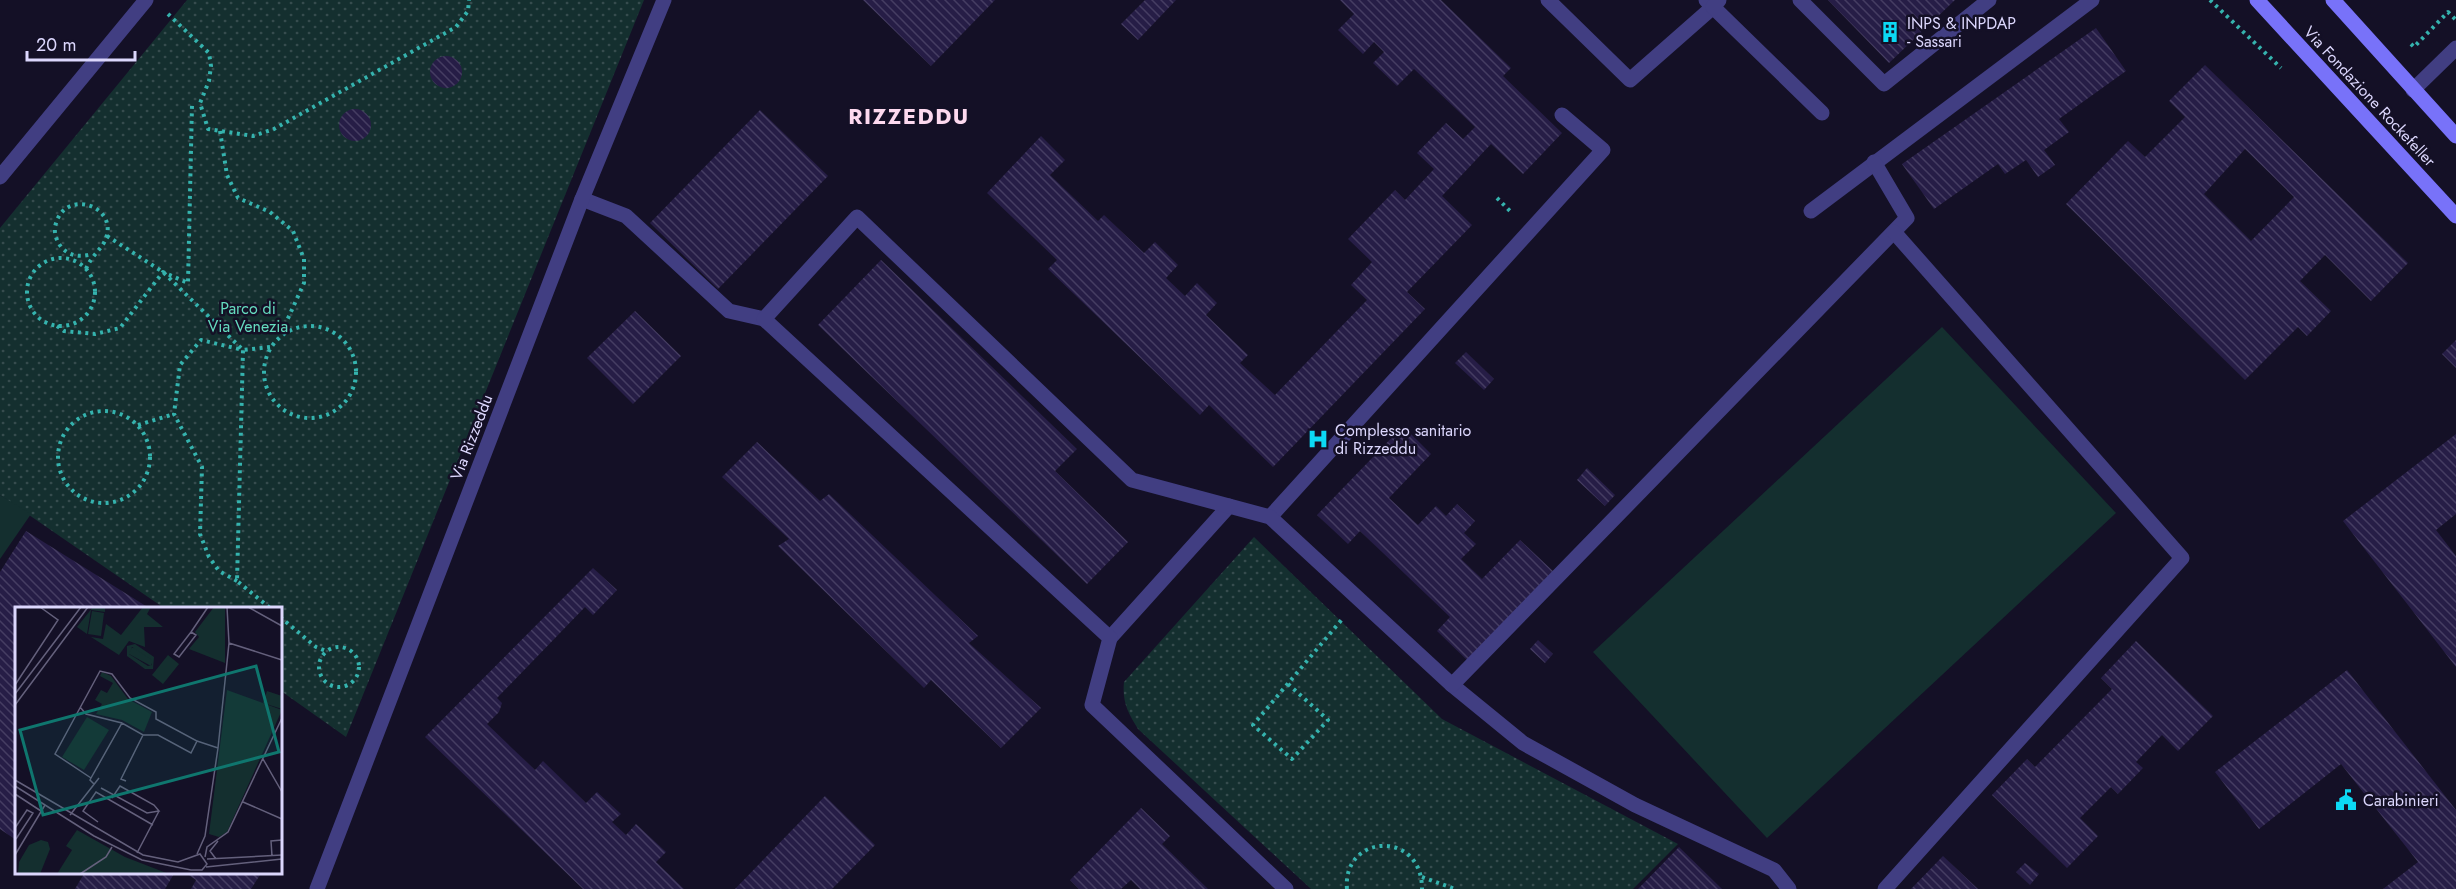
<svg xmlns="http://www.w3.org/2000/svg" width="2456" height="889" font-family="Jost,sans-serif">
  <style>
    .grass { fill: url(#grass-dots) }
    .pitch { fill: #142f2f }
    .building { fill: url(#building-back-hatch); fill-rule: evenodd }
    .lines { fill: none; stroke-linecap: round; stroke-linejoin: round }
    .path { stroke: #35b3ae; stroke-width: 4; stroke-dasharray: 3 4.5; stroke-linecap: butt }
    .lane { stroke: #413e82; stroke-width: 15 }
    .street { stroke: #413e82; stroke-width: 15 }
    .secondary { stroke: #7872f9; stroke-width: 15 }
    .labels { text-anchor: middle; stroke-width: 5; stroke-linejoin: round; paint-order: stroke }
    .poi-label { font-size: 16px; fill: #dcd7fd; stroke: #141026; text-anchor: start }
    .street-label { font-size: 16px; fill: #dcd7fd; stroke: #141026 }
    .park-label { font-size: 16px; fill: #65dbbf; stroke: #141026 }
    .district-label { font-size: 22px; font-weight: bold; letter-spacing: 1.5px; fill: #fdd9ef; stroke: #141026 }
    .inset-road { fill: none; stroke: #64607c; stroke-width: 1.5 }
    .view { fill: #0f766e; fill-opacity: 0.15; stroke: #0f766e; stroke-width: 3 }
    .inset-edge { fill: none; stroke: #dcd7fd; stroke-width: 3 }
  </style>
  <defs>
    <pattern id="grass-dots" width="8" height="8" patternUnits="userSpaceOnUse" patternTransform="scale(1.5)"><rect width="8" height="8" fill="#142f2f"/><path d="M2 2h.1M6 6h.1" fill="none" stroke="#364c4e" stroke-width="1.8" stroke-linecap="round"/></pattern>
    <pattern id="building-back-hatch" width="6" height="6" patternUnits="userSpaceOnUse" patternTransform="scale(1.5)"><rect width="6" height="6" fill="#261d46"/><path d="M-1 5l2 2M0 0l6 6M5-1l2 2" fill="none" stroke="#453d62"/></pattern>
  </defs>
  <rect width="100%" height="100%" fill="#141026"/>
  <g class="grass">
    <path d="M187,0H644L346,737L281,691L280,608H164L0,495V228Z"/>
    <path d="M1254,537L1442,719L1678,844L1633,889H1311L1138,729C1128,713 1122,702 1124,682Z"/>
  </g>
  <g class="pitch">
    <path d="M1942,327L2116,513L1767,838L1593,652Z"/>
    <path d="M0,495L31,514L0,559Z"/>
  </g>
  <g class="building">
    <path d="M863,0H995L931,66Z"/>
    <path d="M1145,0H1176L1138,40L1121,24Z"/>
    <path d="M1340,0H1441L1511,68L1503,76L1562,133L1523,174L1491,144L1442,196L1472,225L1407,292L1425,309L1273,467L1209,405L1200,415L1048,269L1057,260L987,193L1041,136L1065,160L1050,175L1098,221L1104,215L1144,253L1155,242L1178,265L1166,278L1185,296L1197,283L1217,303L1206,315L1248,355L1240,363L1275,395L1367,300L1351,285L1372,262L1348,239L1395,190L1405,200L1434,169L1417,153L1446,123L1463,139L1475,127L1414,69L1397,86L1373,63L1384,52L1374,42L1363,54L1338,30L1354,14Z"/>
    <path d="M1828,0H1955L1889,63Z"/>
    <path d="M2096,28L2126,71L2059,119L2069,132L2044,150L2055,165L2038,177L2026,160L2005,174L1998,164L1934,209L1902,164Z"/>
    <circle cx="446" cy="72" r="16"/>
    <path d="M2205,65L2408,263L2371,301L2325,255L2300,281L2331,311L2307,336L2298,327L2245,380L2066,204L2128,141L2145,157L2185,117L2169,101ZM2245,149L2294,197L2251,241L2204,194Z"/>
    <circle cx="355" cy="125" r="16"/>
    <path d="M760,110L828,176L718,289L650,223Z"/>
    <path d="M881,260L1077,449L1055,471L1128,542L1087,584L818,325Z"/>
    <path d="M635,311L681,356L633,404L587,358Z"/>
    <path d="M2456,340V368L2442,354Z"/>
    <path d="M1466,352L1494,379L1484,390L1455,363Z"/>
    <path d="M1403,426L1431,454L1389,498L1418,525L1436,506L1446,516L1457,504L1475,521L1464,533L1476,544L1461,559L1482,579L1520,540L1555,573L1469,662L1437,631L1450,617L1360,531L1348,544L1317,515Z"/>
    <path d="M2456,434V514L2436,530L2456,556V667L2343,521Z"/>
    <path d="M757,442L820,501L829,494L978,636L969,643L1041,708L1001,748L931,680L924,688L778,546L789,539L722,477Z"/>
    <path d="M1587,468L1615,495L1605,506L1577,480Z"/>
    <path d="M26,531L149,608H16V840L0,829V572Z"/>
    <path d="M593,568L617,590L593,615L585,607L497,698L502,703L499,712L487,724L535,770L543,761L586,803L597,792L621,814L612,822L626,835L636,824L666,852L656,862L684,889H583L425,737Z"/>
    <path d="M1538,640L1553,654L1545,663L1530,649Z"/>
    <path d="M2136,641L2213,716L2178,751L2162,735L2136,762L2143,768L2118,794L2111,787L2080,818L2098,836L2067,868L1992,795L2027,759L2035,767L2112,689L2101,678Z"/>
    <path d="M2347,670L2456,810V889H2383L2418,862L2341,764L2259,829L2215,772Z"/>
    <path d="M825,796L875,845L832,889H735Z"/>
    <path d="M1141,808L1170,836L1162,844L1208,889H1140L1131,880L1121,889H1079L1070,880Z"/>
    <path d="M1679,847L1722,889H1638Z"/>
    <path d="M1943,856L1978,889H1911Z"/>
    <path d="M2025,863L2039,874L2030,885L2016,872Z"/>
    <path d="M85,872H175L165,889H75Z"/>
    <path d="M184,872H262L251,889H191L196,880Z"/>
  </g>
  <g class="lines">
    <g class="path">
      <path d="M2210,0L2281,68"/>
      <path d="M168,14L209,53L211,66L209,81L200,103L208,129L253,136L274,129L456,27L468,11L469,0"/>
      <path d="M2411,44L2414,47L2448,12L2456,20"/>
      <path d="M220,131L227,175L238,198L270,212L293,231L304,259V283L280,336"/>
      <path d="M1497,198L1511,212"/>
      <path d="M107,236L163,272L243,350L270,347"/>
      <circle cx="61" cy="292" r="34"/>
      <path d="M86,269C91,256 103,248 106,238C118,205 63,187 55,227C54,234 57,242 62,248C71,257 82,257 92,254"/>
      <circle cx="310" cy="372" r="46"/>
      <path d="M57,326L64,331L95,334L120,328L163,272L188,283L192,105"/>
      <circle cx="104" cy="457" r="46"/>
      <path d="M138,425L174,414"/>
      <path d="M237,581L219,571L209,557L200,534L202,467L174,414L180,365L201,340L243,350L237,581L270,608"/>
      <path d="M280,617L316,647L326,651"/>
      <circle cx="339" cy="667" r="20"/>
      <path d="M1288,684L1328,720L1292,759L1253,725L1344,617"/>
      <path d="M1422,877L1455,889"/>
      <path d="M1347,889C1342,834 1422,829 1422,889"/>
    </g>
    <g class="lane">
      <path d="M1548,0L1630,80L1713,7L1706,0"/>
      <path d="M1719,0L1713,7L1822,113"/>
      <path d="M1800,0L1884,84L1989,0"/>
      <path d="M582,199L626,216L729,311L764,319"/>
      <path d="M1811,211L2092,0"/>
      <path d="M1270,517L1603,150L1562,115"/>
      <path d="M1110,638L1229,506"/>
      <path d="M1452,685L1523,743L1635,805L1774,870L1789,889"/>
      <path d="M1286,889L1092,705L1110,638L764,319L857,217L1132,480L1270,517L1452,685L1907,218L1874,162"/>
      <path d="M1885,889L2182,558L1894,232"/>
    </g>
    <g class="street">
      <path d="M2413,90L2456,48"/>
      <path d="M0,177L146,0"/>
      <path d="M317,889L582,199L664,0"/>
    </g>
    <g class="secondary">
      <path d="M2257,0L2456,216"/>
      <path d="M2333,0L2456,136"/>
    </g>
  </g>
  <defs>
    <symbol id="building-bare" viewBox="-9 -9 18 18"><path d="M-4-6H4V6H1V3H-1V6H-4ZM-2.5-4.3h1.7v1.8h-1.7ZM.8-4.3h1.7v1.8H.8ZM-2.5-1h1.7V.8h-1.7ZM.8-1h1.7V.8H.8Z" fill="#0cd9f4" stroke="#141026" stroke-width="2.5" paint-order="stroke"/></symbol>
    <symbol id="hospital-bare" viewBox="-9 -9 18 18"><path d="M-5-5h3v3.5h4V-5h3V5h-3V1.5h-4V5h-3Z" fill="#0cd9f4" stroke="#141026" stroke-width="2.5" paint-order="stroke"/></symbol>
    <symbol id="civic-bare" viewBox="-9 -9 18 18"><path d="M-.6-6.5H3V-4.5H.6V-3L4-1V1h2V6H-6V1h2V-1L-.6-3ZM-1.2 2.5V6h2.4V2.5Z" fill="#0cd9f4" stroke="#141026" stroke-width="2.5" paint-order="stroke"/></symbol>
  </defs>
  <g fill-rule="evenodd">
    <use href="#building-bare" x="1875" y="17" width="30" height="30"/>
    <use href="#hospital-bare" x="1303" y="424" width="30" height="30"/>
    <use href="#civic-bare" x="2331" y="785" width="30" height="30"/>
  </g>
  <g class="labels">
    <g class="poi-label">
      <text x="1907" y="29">INPS &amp; INPDAP<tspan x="1907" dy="18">- Sassari</tspan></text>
      <text x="1335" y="436">Complesso sanitario<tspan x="1335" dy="18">di Rizzeddu</tspan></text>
      <text x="2363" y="806">Carabinieri</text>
    </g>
    <g class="street-label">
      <text transform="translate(2370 96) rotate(47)" y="6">Via Fondazione Rockefeller</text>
      <text transform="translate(471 437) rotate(-69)" y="6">Via Rizzeddu</text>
    </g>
    <g class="park-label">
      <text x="248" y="314">Parco di<tspan x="248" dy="18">Via Venezia</tspan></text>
    </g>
    <g class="district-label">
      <text x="909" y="124">RIZZEDDU</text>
    </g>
  </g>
  <g transform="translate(15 607)">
    <rect width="267" height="267" fill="#141026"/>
    <path d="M78,0H90V5L76,3L72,27L62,20ZM128,0H136L132,7L148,20H129L130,40L114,34L104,48L76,30L88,32L91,17L106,28ZM120,40L138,53L136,59L114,47V42ZM87,65L96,69L113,92L137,105L129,125L107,113L81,107L87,97L80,93L86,83L92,86L98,76L85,69ZM212,83L267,103L212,225L204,230L194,227Z" fill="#142f2f"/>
    <path d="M199,0H210V56L174,42L184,30L180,25Z" fill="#142f2f"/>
    <path d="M77,4L89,6L86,29L73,27ZM120,37L139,50L138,62H130L112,49V39ZM117,40L137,53V58L133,59L114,47ZM153,48L164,57L148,77L137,68ZM252,84L267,89V102L248,96ZM72,110L94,123L69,163L47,150ZM62,223L110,250L154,267H42L57,243L51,239ZM26,233L33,235L35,242L25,267H3L4,255L14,238Z" fill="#142f2f" fill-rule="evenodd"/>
    <path class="inset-road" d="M233,0L267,19M176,25L181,28L164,50L159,47ZM176,25L193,0M214,36L267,53M0,78L43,13L25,0M0,87L66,0M0,98L73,0M65,100L71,107L107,116M182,134L203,141M248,152L267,185M76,171L40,147L85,64L97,67L115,91L141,105V112L182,134L176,146L143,128H128L107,116L76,171L75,173L79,177M0,173L128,248L163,255L185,247L192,257L187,263H176L127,253L79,229L0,179M111,174L106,172L128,128M105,179L139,198L144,204L132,206L99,188ZM86,181L99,188L97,191M0,187L26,204M228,195L267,212M55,208L84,171M83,215L68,204L81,185L138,218M0,221L12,203L18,206L1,232M122,246L144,204M182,247L190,229L203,141L214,36L212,0M0,248L30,198M257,249L256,234L267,233M190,250L192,240L213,225L267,111M192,252L267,248M201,252L195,244L203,234M191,260L267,252M65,267L91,250L97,240"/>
    <path class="view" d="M241,59L264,145L28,208L5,123Z"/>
    <rect width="267" height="267" class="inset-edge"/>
  </g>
  <path d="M27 51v9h108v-9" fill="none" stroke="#dcd7fd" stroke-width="3"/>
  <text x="36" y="51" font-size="18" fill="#dcd7fd" stroke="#141026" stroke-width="4.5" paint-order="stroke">20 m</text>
</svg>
